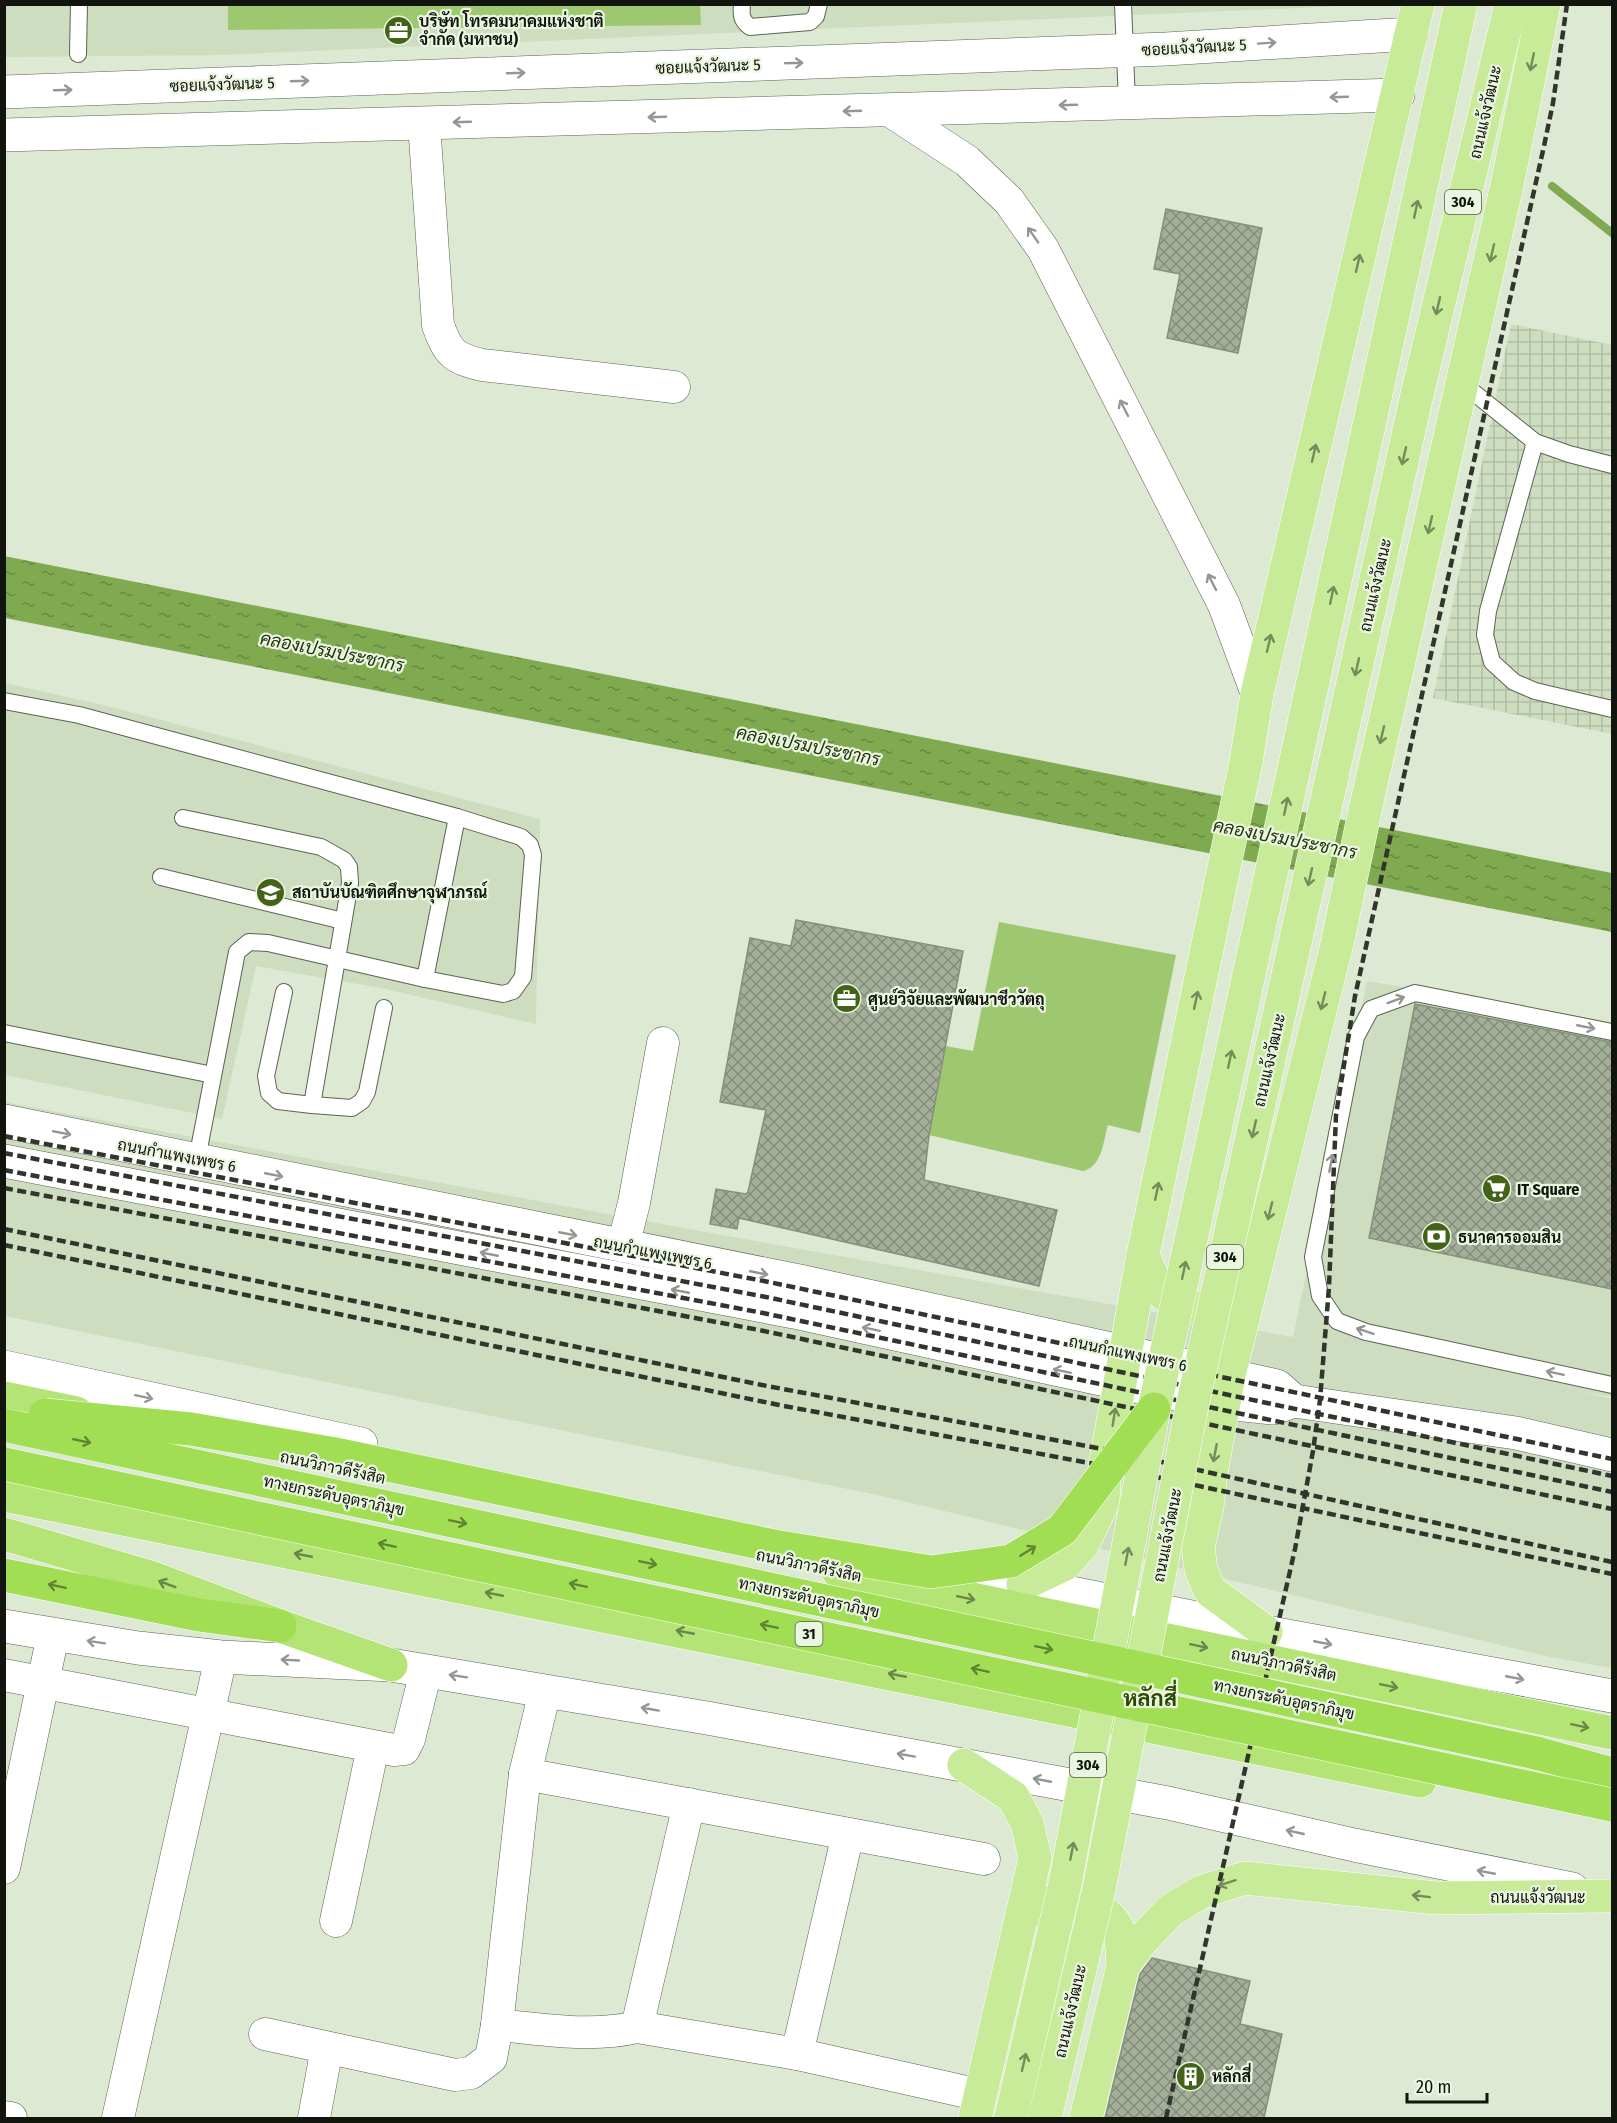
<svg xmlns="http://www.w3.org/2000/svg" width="1617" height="2123" font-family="'Fira Sans Condensed',Sarabun,sans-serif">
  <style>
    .built { fill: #ceddc0 }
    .industrial { fill: url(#industrial-grid) }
    .garden { fill: #9ec86f }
    .water { fill: url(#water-ripples) }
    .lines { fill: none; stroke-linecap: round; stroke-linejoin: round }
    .stream { stroke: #80aa50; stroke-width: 8 }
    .building { fill: url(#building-cross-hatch); stroke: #85907b; stroke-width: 1.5 }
    .service-casing { stroke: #5a6451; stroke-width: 18 }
    .minor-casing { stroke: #5a6451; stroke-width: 33 }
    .tertiary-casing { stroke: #5a6451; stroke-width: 34 }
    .secondary-casing { stroke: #5a6451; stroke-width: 34 }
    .primary-casing { stroke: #fff; stroke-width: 34 }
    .trunk-casing { stroke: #fff; stroke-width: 34 }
    .motorway-casing { stroke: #fff; stroke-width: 34 }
    .service { stroke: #fff; stroke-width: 16 }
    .minor { stroke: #fff; stroke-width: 32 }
    .tertiary { stroke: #fff; stroke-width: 33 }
    .secondary { stroke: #fff; stroke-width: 33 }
    .primary { stroke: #c7eb98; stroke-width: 33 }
    .trunk { stroke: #b4e476; stroke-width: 33 }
    .motorway { stroke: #a1de54; stroke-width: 33 }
    .rail { stroke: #31362d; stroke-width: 4.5; stroke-dasharray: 9 4.5; stroke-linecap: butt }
    .primary-bridge-casing { stroke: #fff; stroke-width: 34; stroke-linecap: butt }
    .motorway-bridge-casing { stroke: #fff; stroke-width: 34; stroke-linecap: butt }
    .primary-bridge { stroke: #c7eb98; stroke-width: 33 }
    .motorway-bridge { stroke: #a1de54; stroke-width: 33 }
    .oneway { stroke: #949693 }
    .oneway2 { stroke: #758b5a }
    .oneway3 { stroke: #608434 }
    .oneway4 { stroke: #6b8747 }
    .labels { text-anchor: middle; stroke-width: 4.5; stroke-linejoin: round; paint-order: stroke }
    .shield { fill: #ebf6e0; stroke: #52584d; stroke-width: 1.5 }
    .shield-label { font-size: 15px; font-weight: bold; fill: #11150e }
    .poi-label { font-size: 16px; font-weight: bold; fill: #11150e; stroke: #ebf6e0; text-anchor: start }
    .street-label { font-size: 16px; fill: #11150e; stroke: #ebf6e0 }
    .water-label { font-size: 18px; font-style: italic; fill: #23340e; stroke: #ebf6e0 }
    .district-label { font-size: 22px; font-weight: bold; fill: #2d4800; stroke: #ebf6e0 }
  </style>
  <defs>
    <pattern id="industrial-grid" width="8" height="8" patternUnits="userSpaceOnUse" patternTransform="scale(1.5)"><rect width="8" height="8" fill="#ceddc0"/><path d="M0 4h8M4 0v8" fill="none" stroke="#b0bda4"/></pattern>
    <pattern id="water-ripples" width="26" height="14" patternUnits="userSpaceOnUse" patternTransform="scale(1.5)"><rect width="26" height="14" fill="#80aa50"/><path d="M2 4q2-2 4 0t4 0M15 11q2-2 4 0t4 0" fill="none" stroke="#678941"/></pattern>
    <pattern id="building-cross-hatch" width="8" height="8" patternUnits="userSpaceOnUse" patternTransform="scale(1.5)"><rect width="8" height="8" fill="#a4af9a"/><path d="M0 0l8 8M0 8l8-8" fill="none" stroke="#848d7c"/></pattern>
  </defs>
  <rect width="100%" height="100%" fill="#dde9d3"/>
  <g class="built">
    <path d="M4,5H1365L220,55L5,57Z"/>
    <path d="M5,683L111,707L540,819L536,1024L386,989L256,966L222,1119L5,1075Z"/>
    <path d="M1367,981L1612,1022V1397L1583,1392L1612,1399V1668L1550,1657L882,1496L5,1316L4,1102L694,1230L1293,1337Z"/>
  </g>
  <path class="industrial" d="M1511,324L1612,345V734L1433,698Z"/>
  <g class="garden">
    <path d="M700,4L701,25L228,30V5Z"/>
    <path d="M999,922L1176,955L1140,1133L1108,1125C1103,1142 1102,1167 1083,1171L929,1135L946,1046L973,1051Z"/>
  </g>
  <path class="water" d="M4,556L1612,873V932L5,618Z"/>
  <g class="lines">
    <path class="stream" d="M1552,186L1612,233"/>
  </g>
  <g class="building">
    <path d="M1166,209L1262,228L1238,353L1167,338L1180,274L1154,269Z"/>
    <path d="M796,920L963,951L929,1135L924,1180L1057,1210L1039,1286L739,1218L737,1229L710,1224L716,1189L746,1194L748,1192L766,1110L720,1102L750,938L791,946Z"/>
    <path d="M1415,1004L1612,1042V1289L1369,1238Z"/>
    <path d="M1152,1958L1250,1981L1240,2024L1282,2034L1264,2118H1105L1140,1974Z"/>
  </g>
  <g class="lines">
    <defs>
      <g id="service">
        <path d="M742,4C741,15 741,20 750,27L810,22L816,16L819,4"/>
        <path d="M1123,4L1127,103"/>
        <path d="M78,54L79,4"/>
        <path d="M1462,383L1535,442L1569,454L1612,465"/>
        <path d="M1535,442L1488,611L1485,635L1492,662L1514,682L1535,691L1612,709"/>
        <path d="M4,701L79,715L457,817L521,837L530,845L533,855L523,977L513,991L503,994L425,979L268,943L249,942L237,952L197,1159"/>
        <path d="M183,818L321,847L344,860L349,867L350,883L312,1105L278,1101L269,1093L266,1076L284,992"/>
        <path d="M161,877L343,921"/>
        <path d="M425,979L457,817"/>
        <path d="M1612,1032L1415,993L1371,1009L1356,1037L1313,1257L1320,1296L1337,1321L1366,1332L1612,1385"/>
        <path d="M4,1033L213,1075"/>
        <path d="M312,1105L352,1108L362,1101L367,1092L384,1008"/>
      </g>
      <g id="minor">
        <path d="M889,110L967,161L1009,201L1043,249L1224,605L1257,694"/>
        <path d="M424,123L438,325C448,353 453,358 482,365L674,387"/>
        <path d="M623,1246L634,1203L663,1043"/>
        <path d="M4,1675L394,1750L404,1749L409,1739L426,1671"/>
        <path d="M525,1774L984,1859"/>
        <path d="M4,1868L53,1635"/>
        <path d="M336,1921L373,1747"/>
        <path d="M497,2025C544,2029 591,2038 637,2027L689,1804"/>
        <path d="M637,2027L797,2054L980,2095"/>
        <path d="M265,2034L455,2075L471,2073L491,2058L497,2025L525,1774L545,1691"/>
        <path d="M797,2054L848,1834"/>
        <path d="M4,2117L11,2118"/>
        <path d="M118,2118L221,1657"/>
        <path d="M314,2118L327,2048"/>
      </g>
      <g id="tertiary">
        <path d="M4,92L1166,49L1411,34"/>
        <path d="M4,135L1398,95"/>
        <path d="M4,1121L799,1281L1125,1352"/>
        <path d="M4,1161L794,1312L1119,1383"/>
      </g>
      <g id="secondary">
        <path d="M1125,1352L1277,1386L1294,1401"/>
        <path d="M4,1367L361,1444"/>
        <path d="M1119,1383L1225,1403L1273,1408L1294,1401L1516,1433L1612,1455"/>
        <path d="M957,1570L1266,1632L1612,1696"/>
        <path d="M4,1626L138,1648L221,1657L391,1665L545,1691L707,1718L1168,1803L1354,1845L1572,1889"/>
      </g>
      <g id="primary">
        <path d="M1377,389L1461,4"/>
        <path d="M1416,399L1511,4"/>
        <path d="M1143,1255C1149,1268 1153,1283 1163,1293C1177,1309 1222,1317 1237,1298"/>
        <path d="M1023,1584L1065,1564L1083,1544L1103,1502L1105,1466L1143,1255L1246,762L1257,694L1418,4"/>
        <path d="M1266,1632L1210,1591L1201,1569L1198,1547L1207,1507L1211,1473L1229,1375L1337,944L1366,806L1507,185L1544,4"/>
        <path d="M964,1765L1013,1797L1027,1823L1035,1858L975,2118"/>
        <path d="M1035,1910C1059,1892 1093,1899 1112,1920C1123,1932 1122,1951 1123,1966"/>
        <path d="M1086,2118L1123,1966L1143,1939L1171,1910L1201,1892L1245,1878L1436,1898L1605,1896"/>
      </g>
      <g id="trunk">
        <path d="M4,1398L76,1413"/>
        <path d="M4,1495L1420,1781"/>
        <path d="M4,1534L150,1577L280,1626L391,1665"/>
        <path d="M838,1571L1612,1733"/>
      </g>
      <g id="motorway">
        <path d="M4,1575L199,1615L280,1626"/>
        <path d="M1536,1753L1612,1774"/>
      </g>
    </defs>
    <use href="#service" class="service-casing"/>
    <use href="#minor" class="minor-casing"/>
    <use href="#tertiary" class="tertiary-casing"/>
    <use href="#secondary" class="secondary-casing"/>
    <use href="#primary" class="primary-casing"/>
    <use href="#trunk" class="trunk-casing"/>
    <use href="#motorway" class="motorway-casing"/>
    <use href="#service" class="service"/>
    <use href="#minor" class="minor"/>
    <use href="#tertiary" class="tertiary"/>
    <use href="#secondary" class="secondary"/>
    <use href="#primary" class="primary"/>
    <use href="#trunk" class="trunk"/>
    <use href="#motorway" class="motorway"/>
    <g class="rail">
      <path d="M4,1136L769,1282L1612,1459"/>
      <path d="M4,1153L766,1297L1612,1476"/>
      <path d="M4,1170L763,1313L1612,1492"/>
      <path d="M4,1188L759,1330L1612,1509"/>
      <path d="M4,1229L762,1385L1108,1450L1612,1562"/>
      <path d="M4,1245L779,1405L1105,1466L1612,1574"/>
      <path d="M1166,2118L1295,1549L1313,1451L1320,1400L1329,1287L1336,1115L1355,996L1544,146L1553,103L1567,4"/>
    </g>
    <defs>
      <g id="primary-bridge">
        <path d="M1011,2118L1065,1884L1154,1409L1377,389"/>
        <path d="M1045,2118L1099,1889L1191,1411L1416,399"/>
      </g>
      <g id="motorway-bridge">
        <path d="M45,1415L191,1429L335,1454L774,1546L931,1572L1011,1561L1062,1530L1154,1409"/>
        <path d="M4,1425L1536,1753"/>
        <path d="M4,1464L1612,1805"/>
      </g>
    </defs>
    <use href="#primary-bridge" class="primary-bridge-casing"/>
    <use href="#motorway-bridge" class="motorway-bridge-casing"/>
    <use href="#primary-bridge" class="primary-bridge"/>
    <use href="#motorway-bridge" class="motorway-bridge"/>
  </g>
  <defs><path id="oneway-shaft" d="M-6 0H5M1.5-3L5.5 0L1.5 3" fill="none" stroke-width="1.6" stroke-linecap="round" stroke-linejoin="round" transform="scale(1.5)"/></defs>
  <g class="oneway">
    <use href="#oneway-shaft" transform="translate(1267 43) rotate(-4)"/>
    <use href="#oneway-shaft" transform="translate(794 63) rotate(-2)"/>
    <use href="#oneway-shaft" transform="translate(516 73) rotate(-2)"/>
    <use href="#oneway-shaft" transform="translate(300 81) rotate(-2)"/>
    <use href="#oneway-shaft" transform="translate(63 90) rotate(-2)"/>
    <use href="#oneway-shaft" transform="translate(1339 97) rotate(178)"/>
    <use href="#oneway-shaft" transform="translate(1068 105) rotate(178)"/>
    <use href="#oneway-shaft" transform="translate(852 111) rotate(178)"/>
    <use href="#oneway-shaft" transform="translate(657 117) rotate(178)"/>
    <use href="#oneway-shaft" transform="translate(462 122) rotate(178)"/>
    <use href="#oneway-shaft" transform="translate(1033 235) rotate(-125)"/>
    <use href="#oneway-shaft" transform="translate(1124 408) rotate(-117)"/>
    <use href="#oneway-shaft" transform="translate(1212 582) rotate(-117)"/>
    <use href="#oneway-shaft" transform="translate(1396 1000) rotate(-20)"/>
    <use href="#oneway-shaft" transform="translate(1586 1027) rotate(11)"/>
    <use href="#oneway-shaft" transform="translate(62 1133) rotate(11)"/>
    <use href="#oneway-shaft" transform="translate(1331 1163) rotate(-79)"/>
    <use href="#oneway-shaft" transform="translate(274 1175) rotate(11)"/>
    <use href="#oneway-shaft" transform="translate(568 1234) rotate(11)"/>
    <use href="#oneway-shaft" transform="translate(489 1254) rotate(-169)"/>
    <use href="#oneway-shaft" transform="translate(759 1273) rotate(11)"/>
    <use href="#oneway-shaft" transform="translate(680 1291) rotate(-169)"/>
    <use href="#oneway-shaft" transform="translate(871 1329) rotate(-168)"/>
    <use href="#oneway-shaft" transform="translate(1365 1331) rotate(-162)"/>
    <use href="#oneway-shaft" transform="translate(1062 1371) rotate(-168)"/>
    <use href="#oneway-shaft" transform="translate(1555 1373) rotate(-168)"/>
    <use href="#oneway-shaft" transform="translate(144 1397) rotate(12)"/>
    <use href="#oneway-shaft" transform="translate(96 1642) rotate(-171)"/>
    <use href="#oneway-shaft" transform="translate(1323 1643) rotate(11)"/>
    <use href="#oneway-shaft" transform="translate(290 1660) rotate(-177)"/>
    <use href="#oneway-shaft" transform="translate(458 1676) rotate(-171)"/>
    <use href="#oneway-shaft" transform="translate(1515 1678) rotate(11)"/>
    <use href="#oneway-shaft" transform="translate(650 1709) rotate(-170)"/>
    <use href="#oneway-shaft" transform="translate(906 1755) rotate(-170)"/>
    <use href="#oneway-shaft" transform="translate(1042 1780) rotate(-169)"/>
    <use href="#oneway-shaft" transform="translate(1295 1832) rotate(-167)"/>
    <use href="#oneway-shaft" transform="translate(1486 1872) rotate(-169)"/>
  </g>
  <g class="oneway2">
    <use href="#oneway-shaft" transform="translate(1532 62) rotate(102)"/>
    <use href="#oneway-shaft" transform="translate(1416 209) rotate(-78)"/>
    <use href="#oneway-shaft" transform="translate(1492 253) rotate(103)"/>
    <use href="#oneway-shaft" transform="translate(1358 263) rotate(-77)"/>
    <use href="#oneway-shaft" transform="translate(1438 306) rotate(103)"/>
    <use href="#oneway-shaft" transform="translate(1314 453) rotate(-77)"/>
    <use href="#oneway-shaft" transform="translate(1404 456) rotate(103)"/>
    <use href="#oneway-shaft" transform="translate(1430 525) rotate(103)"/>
    <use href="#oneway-shaft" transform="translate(1332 595) rotate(-78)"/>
    <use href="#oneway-shaft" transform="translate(1269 643) rotate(-77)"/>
    <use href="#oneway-shaft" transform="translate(1357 667) rotate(103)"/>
    <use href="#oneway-shaft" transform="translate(1382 735) rotate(103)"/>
    <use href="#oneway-shaft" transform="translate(1286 806) rotate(-78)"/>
    <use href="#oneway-shaft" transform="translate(1310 877) rotate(103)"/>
    <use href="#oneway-shaft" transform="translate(1196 1000) rotate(-78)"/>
    <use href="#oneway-shaft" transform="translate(1323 1001) rotate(104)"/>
    <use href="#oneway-shaft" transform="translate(1230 1059) rotate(-78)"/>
    <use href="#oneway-shaft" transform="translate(1254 1129) rotate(103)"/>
    <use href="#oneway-shaft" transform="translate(1157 1191) rotate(-78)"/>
    <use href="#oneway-shaft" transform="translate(1270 1211) rotate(104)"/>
    <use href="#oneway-shaft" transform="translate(1184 1270) rotate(-78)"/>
    <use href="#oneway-shaft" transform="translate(1114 1417) rotate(-81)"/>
    <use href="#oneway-shaft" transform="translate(1215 1453) rotate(101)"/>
    <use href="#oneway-shaft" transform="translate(1127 1556) rotate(-79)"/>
    <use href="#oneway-shaft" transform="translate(1072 1851) rotate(-79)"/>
    <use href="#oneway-shaft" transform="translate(1227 1883) rotate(162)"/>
    <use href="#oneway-shaft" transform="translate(1421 1896) rotate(-173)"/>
    <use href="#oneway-shaft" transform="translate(1024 2062) rotate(-77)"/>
  </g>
  <g class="oneway3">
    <use href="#oneway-shaft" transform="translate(82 1441) rotate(12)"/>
    <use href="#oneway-shaft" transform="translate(458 1522) rotate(12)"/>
    <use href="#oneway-shaft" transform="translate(387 1545) rotate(-168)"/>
    <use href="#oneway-shaft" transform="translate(1028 1551) rotate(-32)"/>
    <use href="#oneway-shaft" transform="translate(648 1563) rotate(12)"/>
    <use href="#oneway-shaft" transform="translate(578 1585) rotate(-168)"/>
    <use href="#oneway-shaft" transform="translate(57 1586) rotate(-168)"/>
    <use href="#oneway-shaft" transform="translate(769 1626) rotate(-168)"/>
    <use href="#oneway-shaft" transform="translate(1044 1648) rotate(12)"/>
    <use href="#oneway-shaft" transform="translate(980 1670) rotate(-168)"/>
  </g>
  <g class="oneway4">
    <use href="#oneway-shaft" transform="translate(303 1555) rotate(-169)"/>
    <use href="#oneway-shaft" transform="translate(167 1584) rotate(-159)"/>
    <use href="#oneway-shaft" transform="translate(494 1594) rotate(-169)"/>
    <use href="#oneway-shaft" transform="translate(966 1598) rotate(12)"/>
    <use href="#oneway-shaft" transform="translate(685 1632) rotate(-169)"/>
    <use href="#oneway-shaft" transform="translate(1199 1646) rotate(12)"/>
    <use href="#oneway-shaft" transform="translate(897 1675) rotate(-169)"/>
    <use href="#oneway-shaft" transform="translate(1389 1686) rotate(12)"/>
    <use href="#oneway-shaft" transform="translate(1580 1726) rotate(12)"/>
  </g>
  <defs>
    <symbol id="office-disc" viewBox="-11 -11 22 22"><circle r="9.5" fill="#436318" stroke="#ebf6e0"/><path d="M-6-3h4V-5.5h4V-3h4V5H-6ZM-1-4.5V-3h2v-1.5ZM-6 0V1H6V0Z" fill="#fff"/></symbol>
    <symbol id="university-disc" viewBox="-11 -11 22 22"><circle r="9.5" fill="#436318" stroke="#ebf6e0"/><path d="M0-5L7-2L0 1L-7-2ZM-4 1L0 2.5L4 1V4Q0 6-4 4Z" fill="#fff"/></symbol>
    <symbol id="supermarket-disc" viewBox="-11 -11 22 22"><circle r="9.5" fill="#436318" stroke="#ebf6e0"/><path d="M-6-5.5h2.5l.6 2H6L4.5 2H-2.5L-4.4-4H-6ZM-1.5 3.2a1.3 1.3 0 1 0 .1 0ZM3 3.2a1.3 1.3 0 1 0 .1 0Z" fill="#fff"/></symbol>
    <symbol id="bank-disc" viewBox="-11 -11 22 22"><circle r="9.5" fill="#436318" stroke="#ebf6e0"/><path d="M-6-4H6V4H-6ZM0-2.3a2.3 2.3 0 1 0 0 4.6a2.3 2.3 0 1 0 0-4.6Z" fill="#fff"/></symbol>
    <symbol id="building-disc" viewBox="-11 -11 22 22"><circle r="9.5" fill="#436318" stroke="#ebf6e0"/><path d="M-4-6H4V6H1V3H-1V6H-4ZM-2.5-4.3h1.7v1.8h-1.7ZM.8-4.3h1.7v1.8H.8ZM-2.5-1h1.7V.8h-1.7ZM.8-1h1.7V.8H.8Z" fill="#fff"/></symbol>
  </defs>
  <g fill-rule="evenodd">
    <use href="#office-disc" x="382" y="14" width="33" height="33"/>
    <use href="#university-disc" x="254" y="876" width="33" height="33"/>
    <use href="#office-disc" x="830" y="982" width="33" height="33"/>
    <use href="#supermarket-disc" x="1480" y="1172" width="33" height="33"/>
    <use href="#bank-disc" x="1420" y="1220" width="33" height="33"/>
    <use href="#building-disc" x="1174" y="2060" width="33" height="33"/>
  </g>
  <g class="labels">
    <g class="shield">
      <rect x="1445" y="190" width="36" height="24" rx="4.5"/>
      <rect x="1207" y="1245" width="36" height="24" rx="4.5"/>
      <rect x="795.5" y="1622" width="27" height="24" rx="4.5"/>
      <rect x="1070" y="1753" width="36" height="24" rx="4.5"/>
    </g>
    <g class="shield-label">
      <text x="1463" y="207">304</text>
      <text x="1225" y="1262">304</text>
      <text x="809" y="1639">31</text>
      <text x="1088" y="1770">304</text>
    </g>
    <g class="poi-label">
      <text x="419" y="27">บริษัท โทรคมนาคมแห่งชาติ<tspan x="419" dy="18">จำกัด (มหาชน)</tspan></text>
      <text x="292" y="898">สถาบันบัณฑิตศึกษาจุฬาภรณ์</text>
      <text x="868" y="1005">ศูนย์วิจัยและพัฒนาชีววัตถุ</text>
      <text x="1517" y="1195">IT Square</text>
      <text x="1458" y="1243">ธนาคารออมสิน</text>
      <text x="1212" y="2082">หลักสี่</text>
    </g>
    <g class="street-label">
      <text transform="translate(1194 47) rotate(-3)" y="6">ซอยแจ้งวัฒนะ 5</text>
      <text transform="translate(708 66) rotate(-2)" y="6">ซอยแจ้งวัฒนะ 5</text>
      <text transform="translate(222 84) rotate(-2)" y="6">ซอยแจ้งวัฒนะ 5</text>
      <text transform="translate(1485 112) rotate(-77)" y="6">ถนนแจ้งวัฒนะ</text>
      <text transform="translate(1375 585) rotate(-77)" y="6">ถนนแจ้งวัฒนะ</text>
      <text transform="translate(1269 1060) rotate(-77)" y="6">ถนนแจ้งวัฒนะ</text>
      <text transform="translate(177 1155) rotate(11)" y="6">ถนนกำแพงเพชร 6</text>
      <text transform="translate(653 1252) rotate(11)" y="6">ถนนกำแพงเพชร 6</text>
      <text transform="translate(1128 1353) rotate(12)" y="6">ถนนกำแพงเพชร 6</text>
      <text transform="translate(333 1467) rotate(12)" y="6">ถนนวิภาวดีรังสิต</text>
      <text transform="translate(334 1495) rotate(12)" y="6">ทางยกระดับอุตราภิมุข</text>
      <text transform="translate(1167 1535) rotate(-79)" y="6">ถนนแจ้งวัฒนะ</text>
      <text transform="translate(809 1565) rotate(12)" y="6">ถนนวิภาวดีรังสิต</text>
      <text transform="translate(809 1597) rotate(12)" y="6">ทางยกระดับอุตราภิมุข</text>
      <text transform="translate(1284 1664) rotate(12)" y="6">ถนนวิภาวดีรังสิต</text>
      <text transform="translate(1284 1699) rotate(12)" y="6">ทางยกระดับอุตราภิมุข</text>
      <text x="1538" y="1903">ถนนแจ้งวัฒนะ</text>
      <text transform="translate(1070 2011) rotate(-77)" y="6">ถนนแจ้งวัฒนะ</text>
    </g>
    <g class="water-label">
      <text transform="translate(332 652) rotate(11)" y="6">คลองเปรมประชากร</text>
      <text transform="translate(808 746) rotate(11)" y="6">คลองเปรมประชากร</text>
      <text transform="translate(1285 839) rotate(11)" y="6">คลองเปรมประชากร</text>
    </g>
    <g class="district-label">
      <text x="1150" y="1706">หลักสี่</text>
    </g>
  </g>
  <rect width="1617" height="2123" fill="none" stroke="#11150e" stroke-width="12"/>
  <path d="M1407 2093v9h80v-9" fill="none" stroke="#11150e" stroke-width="3"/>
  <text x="1416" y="2093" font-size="18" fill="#11150e" stroke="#ebf6e0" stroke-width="4.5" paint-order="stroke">20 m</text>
</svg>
